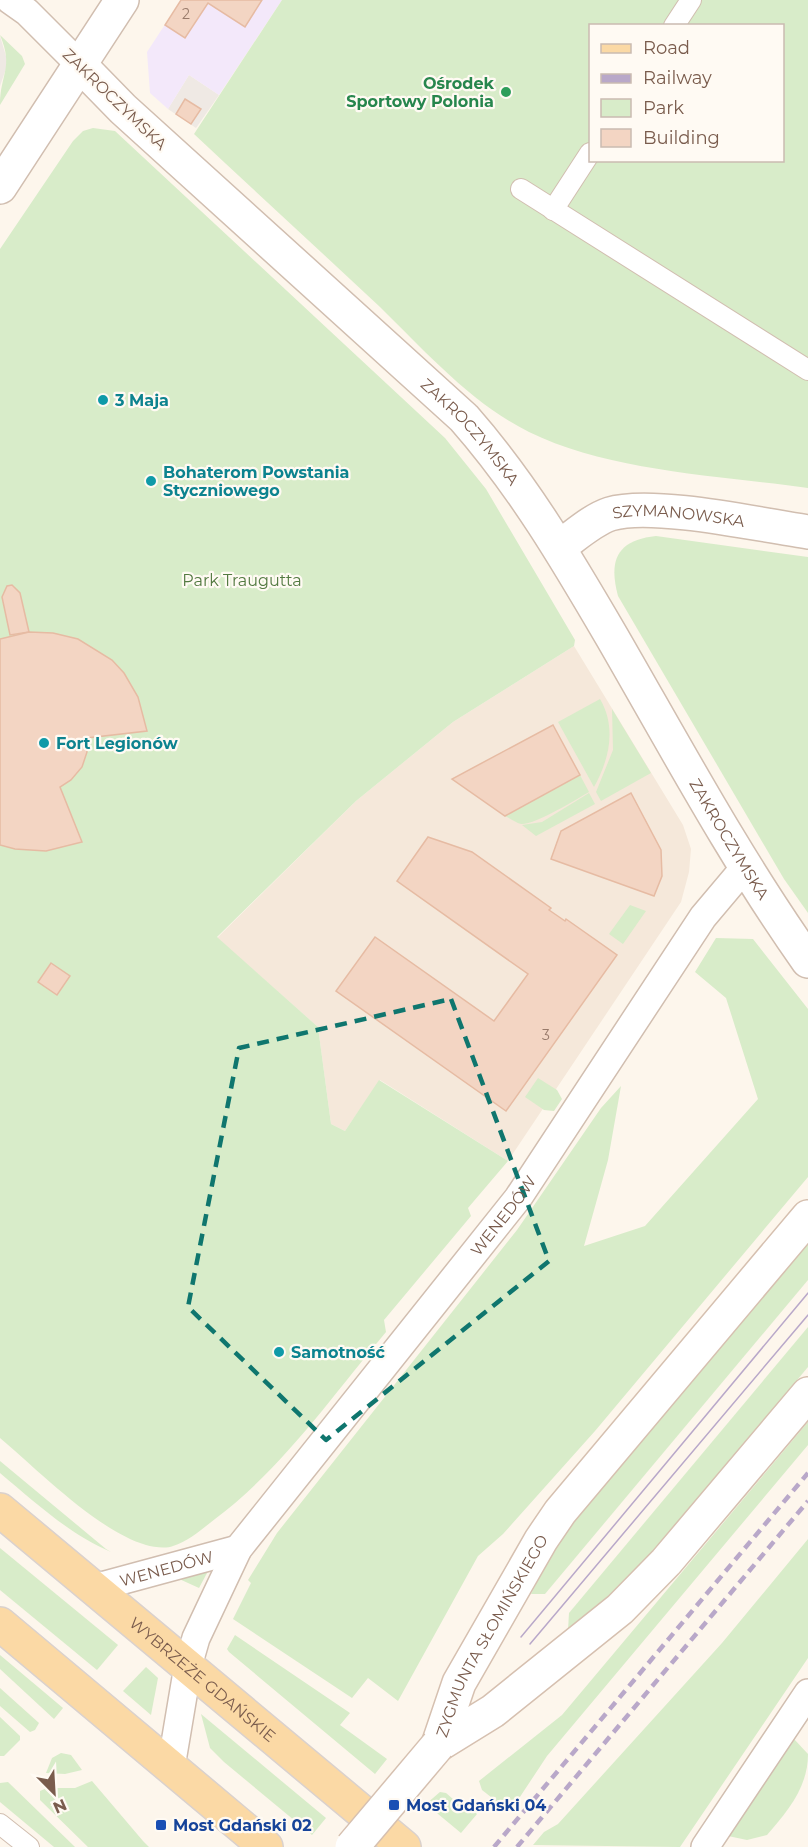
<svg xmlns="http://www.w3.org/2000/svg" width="808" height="1847" font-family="Montserrat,sans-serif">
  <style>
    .residential { fill: #f5e8da }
    .industrial { fill: #efe9e4 }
    .education { fill: #f3e8fa }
    .green { fill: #d8ecc9; fill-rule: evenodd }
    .building { fill: #f3d5c3; stroke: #e6bba3; stroke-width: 1.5 }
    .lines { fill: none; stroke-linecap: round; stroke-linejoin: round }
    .pedestrian-casing { stroke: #d1beb0; stroke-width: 22 }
    .minor-casing { stroke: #d1beb0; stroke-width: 30 }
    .tertiary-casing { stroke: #d1beb0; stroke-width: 36 }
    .secondary-casing { stroke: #d6c0b0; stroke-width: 36 }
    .primary-casing { stroke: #dad1cd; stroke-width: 36 }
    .pedestrian { stroke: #fff; stroke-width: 20 }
    .minor { stroke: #fff; stroke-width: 27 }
    .tertiary { stroke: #fff; stroke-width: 33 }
    .secondary { stroke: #fff; stroke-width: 33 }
    .primary { stroke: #fbd9a5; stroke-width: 33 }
    .tram { stroke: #b9a8c9; stroke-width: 1.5 }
    .rail { stroke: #b9a8c9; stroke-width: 4.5; stroke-dasharray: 9 6; stroke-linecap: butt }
    .secondary-bridge-casing { stroke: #d6c0b0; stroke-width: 36; stroke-linecap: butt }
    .secondary-bridge { stroke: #fff; stroke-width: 33 }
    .marked { fill: none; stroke: #0f766e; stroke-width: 4.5; stroke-dasharray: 12 8; stroke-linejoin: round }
    .leisure-dot { fill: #2e9e5b; stroke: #fffaf3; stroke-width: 2 }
    .culture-dot { fill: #0f9aa8; stroke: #fffaf3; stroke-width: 2 }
    .transit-dot { fill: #1a4fb4; stroke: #fffaf3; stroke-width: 2 }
    .labels { text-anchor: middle; stroke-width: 4.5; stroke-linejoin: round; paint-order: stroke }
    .number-label { font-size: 14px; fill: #987a6a }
    .leisure-label { font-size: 16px; font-weight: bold; fill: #27864d; stroke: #fffaf3; text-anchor: end }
    .street-label { font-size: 16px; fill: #7a5c4d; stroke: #fffaf3 }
    .culture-label { font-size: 16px; font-weight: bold; fill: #0d838f; stroke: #fffaf3; text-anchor: start }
    .park-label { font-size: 16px; fill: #537a41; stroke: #fffaf3 }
    .transit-label { font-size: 16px; font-weight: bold; fill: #164399; stroke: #fffaf3; text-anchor: start }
  </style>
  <rect width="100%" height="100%" fill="#fdf6ec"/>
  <path class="residential" d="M574,646L683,825L691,849L689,872L681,902L508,1161L380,1080L345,1131L331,1124L318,1027L217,938L356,801L453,722Z"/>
  <g class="industrial">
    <path d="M0,36L8,63L0,86Z"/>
    <path d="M189,75L219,95L196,128L168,109Z"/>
  </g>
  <path class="education" d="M181,0H282L219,95L189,75L168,109L150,93L147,52Z"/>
  <g class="green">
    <path d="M282,0H808V488C721,476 608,471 529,432C472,404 425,351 380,307C318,249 256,192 194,134ZM590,26H782V160H590Z"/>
    <path d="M0,35L22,56L25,64L0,105C0,74 14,68 0,35Z"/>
    <path d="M93,128L115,131L445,438L486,489L575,640L574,646L453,722L356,801L217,937L318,1027L331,1124L345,1131L379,1080L508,1161L468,1208L471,1216L384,1320L386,1332C332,1396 283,1468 215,1519C202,1529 189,1541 173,1546C166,1549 153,1547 146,1545C98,1531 39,1471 0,1438V249L73,141L83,131Z"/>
    <path d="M656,536L808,557V913L784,879L618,596C608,559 618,540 656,536Z"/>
    <path d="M600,699C617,728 609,760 594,787L558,722Z"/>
    <path d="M612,709L651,773L601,801L596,792L613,750Z"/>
    <path d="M580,775L589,792C577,799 535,825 521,824C516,823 510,818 505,816Z"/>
    <path d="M589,793L595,804L536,836L522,825L542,822Z"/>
    <path d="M630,905L646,911L623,944L609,934Z"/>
    <path d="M716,938L753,939L808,1009V1177L595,1431L503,1534L478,1556L398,1701L368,1678L352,1698L233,1619L251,1583L248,1580L277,1533L517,1230L601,1108L621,1086L608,1160L584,1246L645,1226L758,1099L726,998L695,972Z"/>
    <path d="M538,1078L557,1090L562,1099L554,1111L544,1110L525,1097Z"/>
    <path d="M808,1240V1280L545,1594H531L552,1552L574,1519Z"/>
    <path d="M808,1327V1367L650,1556L611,1596L568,1630L569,1613Z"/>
    <path d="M808,1422V1445L547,1756L510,1812L482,1790L479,1781L562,1715Z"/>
    <path d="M0,1461L106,1549L111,1552C69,1534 36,1503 0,1473Z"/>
    <path d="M808,1539V1658L680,1847L533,1845L544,1832L558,1824L722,1643Z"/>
    <path d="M0,1548L118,1645L97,1670L0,1590Z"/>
    <path d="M213,1562L199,1588L177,1578Z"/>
    <path d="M235,1635L350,1713L340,1725L387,1759L375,1774L229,1652L227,1649Z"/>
    <path d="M0,1655L63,1708L54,1719L0,1669Z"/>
    <path d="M146,1667L158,1678L151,1715L123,1691Z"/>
    <path d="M0,1688L39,1723L35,1730L30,1732L0,1706Z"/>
    <path d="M201,1714L326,1818L312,1835L224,1762L210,1748Z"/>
    <path d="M0,1717L20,1736V1740L4,1756H0Z"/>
    <path d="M794,1739L808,1754C808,1787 788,1811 767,1835L747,1840L728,1836Z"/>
    <path d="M61,1753L71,1755L82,1770L65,1774L46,1773L52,1758Z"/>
    <path d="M92,1781L143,1841L149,1847H88L40,1800V1791L47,1788H75Z"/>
    <path d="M8,1782L75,1847H54L0,1802V1783Z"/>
    <path d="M440,1792L446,1793L461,1806L464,1803L477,1814L461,1833L426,1804Z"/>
  </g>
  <g class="building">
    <path d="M181,0H262L245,27L208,3L185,38L165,25Z"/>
    <path d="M185,99L201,109L191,124L176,114Z"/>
    <path d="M12,585L20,593L29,632L10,635L2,597L7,586Z"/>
    <path d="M29,632L53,633L78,639L112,660L124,673L138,697L147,731L87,738V752L82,767L71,780L60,787L82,842L46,851L15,849L0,845V639Z"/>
    <path d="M553,725L580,775L505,816L452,779Z"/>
    <path d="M631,793L661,850L662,876L654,896L551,859L561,831Z"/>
    <path d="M428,837L472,852L551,908L549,910L565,921L566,919L617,955L506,1111L336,991L375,937L494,1021L528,974L397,881Z"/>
    <path d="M51,963L70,976L57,995L38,982Z"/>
  </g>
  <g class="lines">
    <defs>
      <g id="pedestrian">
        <path d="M674,26L691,0"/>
        <path d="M521,189L808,370"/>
        <path d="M553,210L590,153"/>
        <path d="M0,1824L29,1847"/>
      </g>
      <g id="minor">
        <path d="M10,0L27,12L80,65"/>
        <path id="s1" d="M94,1588L238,1549"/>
        <path id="s2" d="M171,1767L188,1666L196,1638L238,1549L518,1198L703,917L746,866"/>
        <path d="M705,1847L808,1693"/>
      </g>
      <g id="tertiary">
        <path id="s3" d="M80,65L123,109L464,418C523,485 567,560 612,637C675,746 735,858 808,961"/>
        <path d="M0,187L122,0"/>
        <path id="s4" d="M559,547C575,536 592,520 610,514C652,501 761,525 808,532"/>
      </g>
      <g id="secondary">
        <path id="s5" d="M438,1745L459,1683L541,1540L560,1512L808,1217"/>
        <path d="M438,1745L493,1711L620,1609L666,1562L808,1394"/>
      </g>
      <g id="primary">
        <path id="s6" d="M0,1510L404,1847"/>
        <path d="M0,1624L266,1847"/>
      </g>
    </defs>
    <use href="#pedestrian" class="pedestrian-casing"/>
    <use href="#minor" class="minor-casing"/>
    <use href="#tertiary" class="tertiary-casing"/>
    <use href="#secondary" class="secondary-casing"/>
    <use href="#primary" class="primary-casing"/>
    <use href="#pedestrian" class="pedestrian"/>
    <use href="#minor" class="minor"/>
    <use href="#tertiary" class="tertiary"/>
    <use href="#secondary" class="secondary"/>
    <use href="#primary" class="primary"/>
    <g class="tram">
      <path d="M521,1637L808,1293"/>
      <path d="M530,1644L808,1315"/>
      <path d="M345,1847L433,1741"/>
      <path d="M359,1847L442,1748"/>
    </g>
    <g class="rail">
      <path d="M494,1847L808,1473"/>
      <path d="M517,1847L808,1501"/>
    </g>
    <defs>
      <path id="secondary-bridge" d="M352,1847L438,1745"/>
    </defs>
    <use href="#secondary-bridge" class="secondary-bridge-casing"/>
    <use href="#secondary-bridge" class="secondary-bridge"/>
  </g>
  <path class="marked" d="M451,999L549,1261L326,1440L188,1307L239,1048Z"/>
  <circle class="leisure-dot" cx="506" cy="92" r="6"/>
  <g class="culture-dot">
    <circle cx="103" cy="400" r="6"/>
    <circle cx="151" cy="481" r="6"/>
    <circle cx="44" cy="743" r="6"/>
    <circle cx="279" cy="1352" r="6"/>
  </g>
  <g class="transit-dot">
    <rect x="388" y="1799" width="12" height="12" rx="3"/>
    <rect x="155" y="1819" width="12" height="12" rx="3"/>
  </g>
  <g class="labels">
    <g class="number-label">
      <text x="186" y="19">2</text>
      <text x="546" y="1040">3</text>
    </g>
    <g class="leisure-label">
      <text x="494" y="89">Ośrodek<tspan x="494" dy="18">Sportowy Polonia</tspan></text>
    </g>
    <g class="street-label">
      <text transform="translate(115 99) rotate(44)" y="6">ZAKROCZYMSKA</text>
      <text dy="6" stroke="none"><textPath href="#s3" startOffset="536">ZAKROCZYMSKA</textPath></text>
      <text dy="6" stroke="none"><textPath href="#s4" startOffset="130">SZYMANOWSKA</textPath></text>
      <text dy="6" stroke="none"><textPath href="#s3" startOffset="1020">ZAKROCZYMSKA</textPath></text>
      <text dy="6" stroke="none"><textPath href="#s2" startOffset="656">WENEDÓW</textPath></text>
      <text dy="6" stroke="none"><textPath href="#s1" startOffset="75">WENEDÓW</textPath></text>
      <text dy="6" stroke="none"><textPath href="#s5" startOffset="122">ZYGMUNTA SŁOMIŃSKIEGO</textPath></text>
      <text dy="6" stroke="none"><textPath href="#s6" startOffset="264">WYBRZEŻE GDAŃSKIE</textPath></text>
    </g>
    <g class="culture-label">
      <text x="115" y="406">3 Maja</text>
      <text x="163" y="478">Bohaterom Powstania<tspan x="163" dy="18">Styczniowego</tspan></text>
      <text x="56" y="749">Fort Legionów</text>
      <text x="291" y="1358">Samotność</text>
    </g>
    <g class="park-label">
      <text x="242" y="586">Park Traugutta</text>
    </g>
    <g class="transit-label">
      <text x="406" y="1811">Most Gdański 04</text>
      <text x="173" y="1831">Most Gdański 02</text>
    </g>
  </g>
  <rect x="589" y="24" width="195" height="138" fill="#fffaf3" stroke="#cabbb1" stroke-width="1.5"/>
  <rect x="601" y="44" width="30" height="9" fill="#fbd9a5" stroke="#cabbb1" stroke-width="1.5"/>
  <text x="643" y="54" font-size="18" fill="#7a5c4d">Road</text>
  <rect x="601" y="74" width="30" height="9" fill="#b9a8c9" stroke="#cabbb1" stroke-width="1.5"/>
  <text x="643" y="84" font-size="18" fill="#7a5c4d">Railway</text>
  <rect x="601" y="99" width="30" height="18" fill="#d8ecc9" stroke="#cabbb1" stroke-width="1.5"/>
  <text x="643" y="114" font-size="18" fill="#7a5c4d">Park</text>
  <rect x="601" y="129" width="30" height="18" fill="#f3d5c3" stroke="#cabbb1" stroke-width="1.5"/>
  <text x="643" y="144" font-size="18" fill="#7a5c4d">Building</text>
  <g transform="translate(54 1793) rotate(156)" stroke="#fffaf3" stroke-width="4.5" paint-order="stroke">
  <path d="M0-4.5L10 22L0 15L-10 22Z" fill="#7a5c4d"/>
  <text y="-9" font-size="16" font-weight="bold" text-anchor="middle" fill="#7a5c4d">N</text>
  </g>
</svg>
